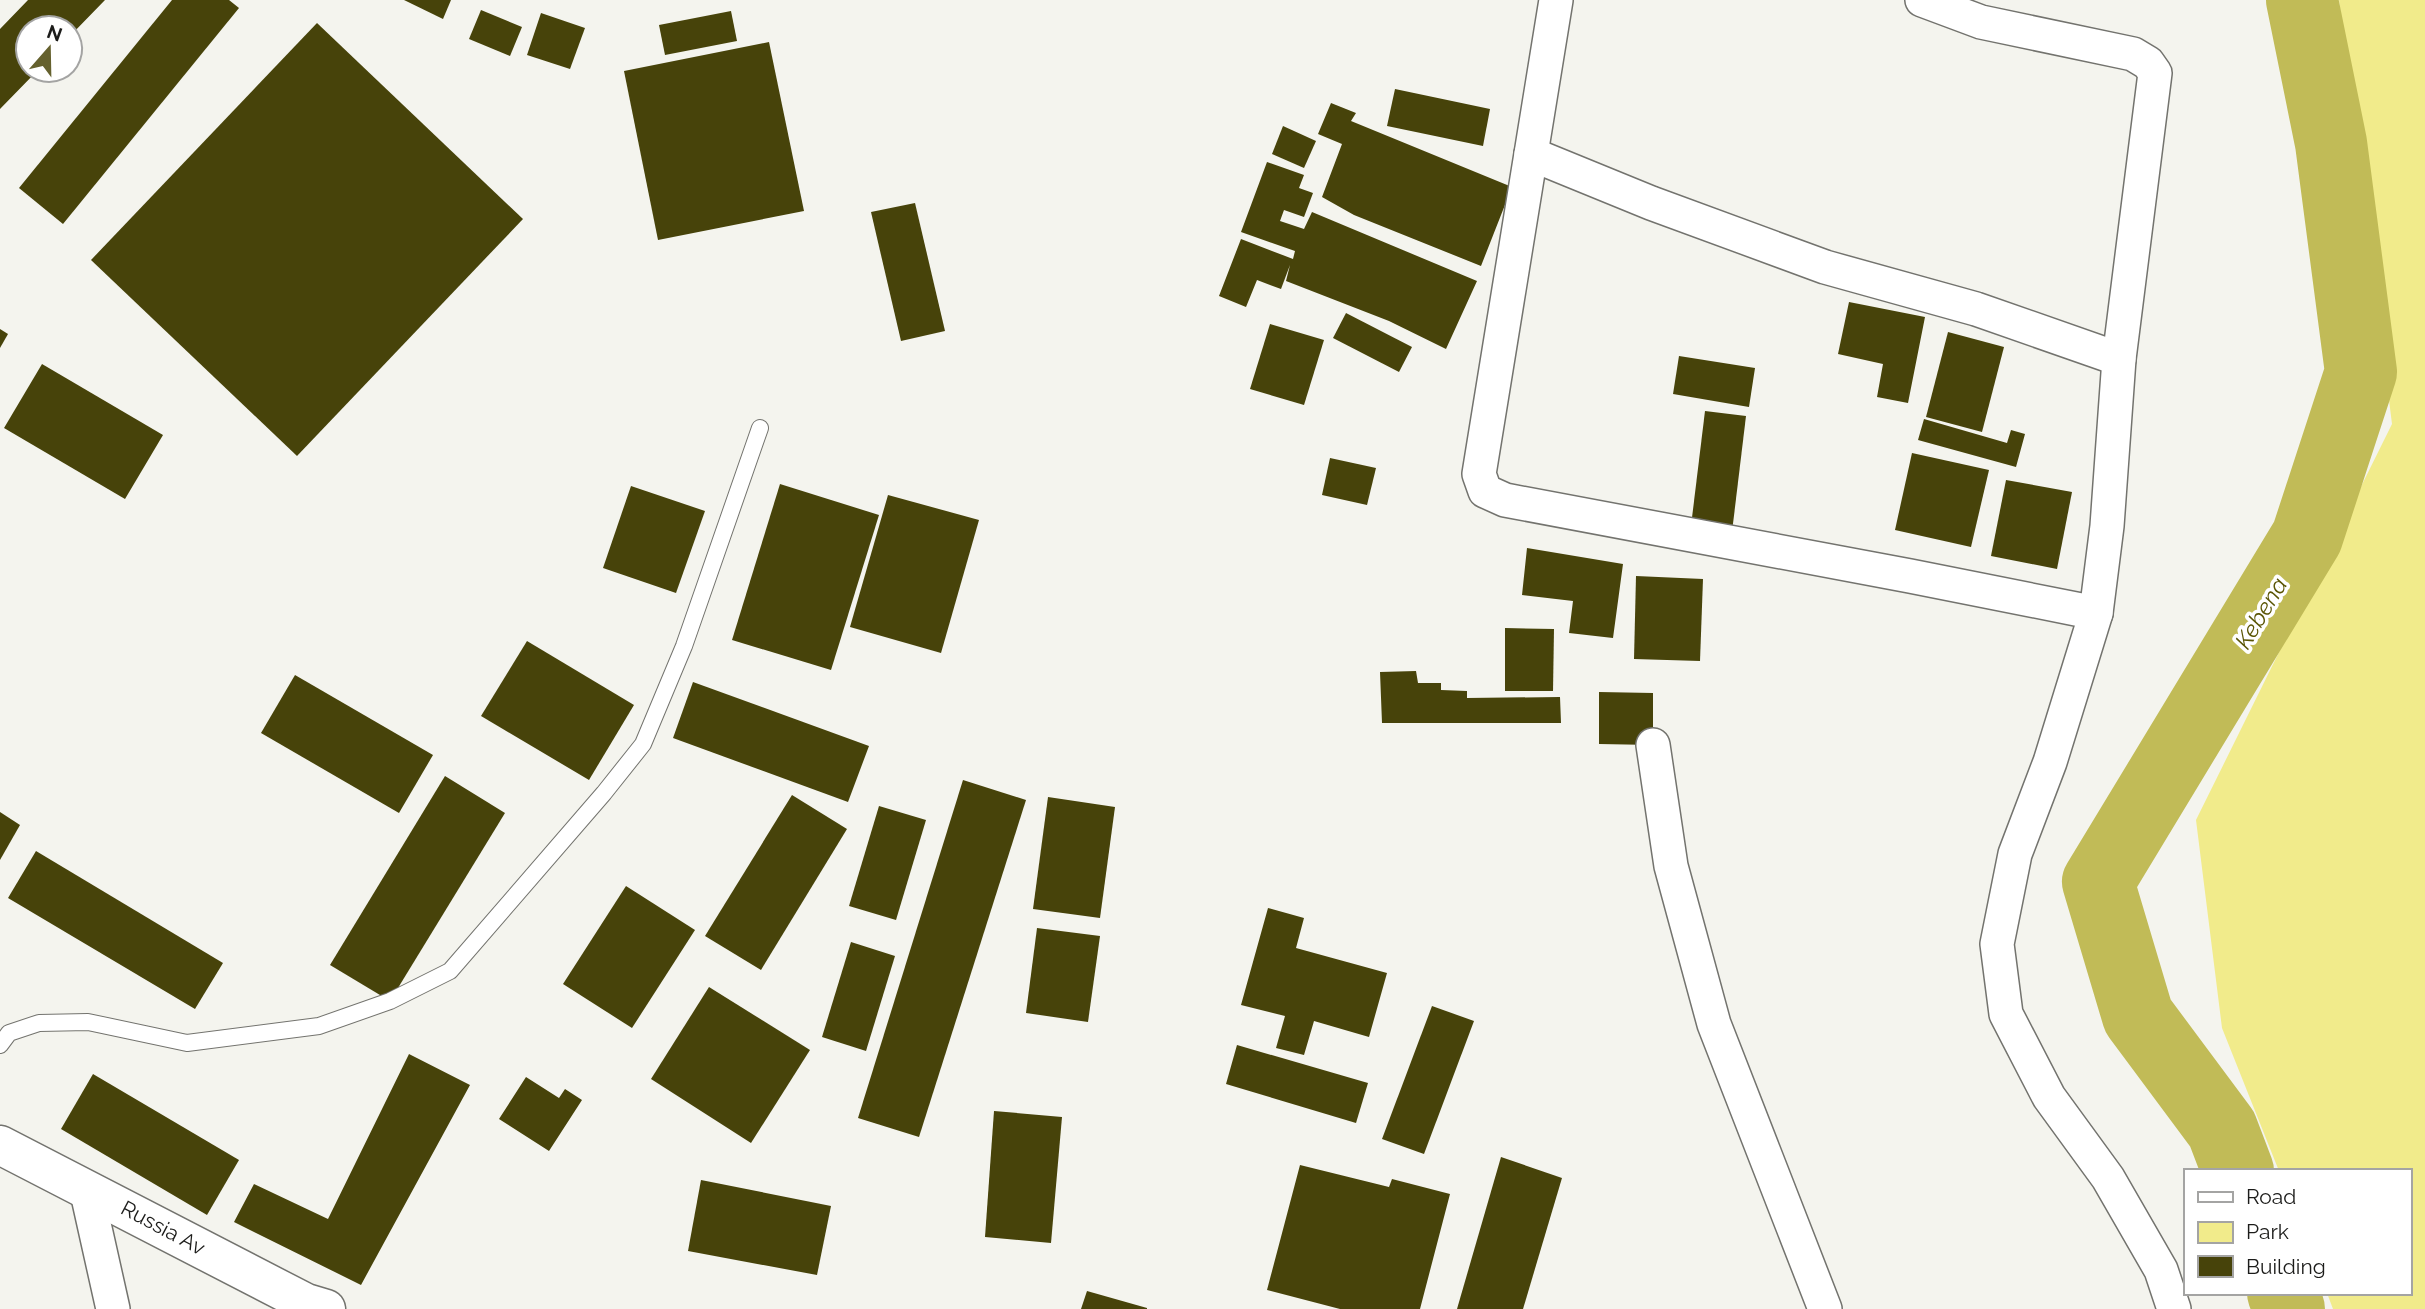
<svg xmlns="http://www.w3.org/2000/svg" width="2425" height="1309" font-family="Raleway,sans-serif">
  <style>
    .green { fill: #f1eb8b }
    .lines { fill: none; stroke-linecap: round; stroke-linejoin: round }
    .river { stroke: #c1bb57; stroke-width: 72 }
    .building { fill: #47430a }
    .service-casing { stroke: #73736e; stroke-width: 18 }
    .minor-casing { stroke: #73736e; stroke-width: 36 }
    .secondary-casing { stroke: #73736e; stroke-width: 41 }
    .service { stroke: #fff; stroke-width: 16 }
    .minor { stroke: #fff; stroke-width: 33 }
    .secondary { stroke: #fff; stroke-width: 38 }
    .labels { text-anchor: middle; stroke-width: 7; stroke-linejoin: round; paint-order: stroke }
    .street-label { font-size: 21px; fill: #1c1c1a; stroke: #fff }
    .water-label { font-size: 23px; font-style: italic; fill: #5a5504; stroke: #fff }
  </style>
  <rect width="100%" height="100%" fill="#f4f4ee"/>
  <path class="green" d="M2339,0H2425V1309H2333L2327,1293H2409V1171H2279L2222,1028L2196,820L2392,424Z"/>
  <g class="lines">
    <g class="river">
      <path d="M2238,1171L2222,1129L2138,1016L2098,882L2307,537L2361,372L2331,143L2302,0"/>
      <path d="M2283,1293L2289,1309"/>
    </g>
  </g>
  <g class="building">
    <path d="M28,0H105L70,36V28H28V70H38L0,109V29Z"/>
    <path d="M172,0H229L239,8L63,224L19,188Z"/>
    <path d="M404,0H451L443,19Z"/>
    <path d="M481,10L522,27L510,56L469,39Z"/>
    <path d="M731,11L737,41L665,55L659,25Z"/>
    <path d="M541,13L585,28L570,69L527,55Z"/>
    <path d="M317,23L523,219L297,456L91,260Z"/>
    <path d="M769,42L804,211L658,240L624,71Z"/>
    <path d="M1395,89L1490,109L1483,146L1387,126Z"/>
    <path d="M1331,103L1356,113L1351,121L1512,187L1481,266L1354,215L1322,197L1342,144L1318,134Z"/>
    <path d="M1283,126L1316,141L1304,168L1272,154Z"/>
    <path d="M1267,162L1304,175L1299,188L1313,193L1304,217L1284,210L1280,221L1304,229L1312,212L1477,281L1446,349L1389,321L1286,281L1290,265L1281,289L1257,280L1246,307L1219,296L1241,239L1293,259L1295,251L1241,232Z"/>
    <path d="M915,203L945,331L901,341L871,212Z"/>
    <path d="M1849,302L1925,317L1908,403L1877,397L1883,364L1838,354Z"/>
    <path d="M1346,313L1412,347L1399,372L1333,338Z"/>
    <path d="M1270,324L1324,340L1304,405L1250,389Z"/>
    <path d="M0,329L8,334L0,348Z"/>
    <path d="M1948,332L2004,347L1982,432L1926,417Z"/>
    <path d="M1679,356L1755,368L1749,407L1673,394Z"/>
    <path d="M42,364L163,435L125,499L4,428Z"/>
    <path d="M1705,411L1746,416L1732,532L1691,526Z"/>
    <path d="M1924,419L2007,443L2011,430L2025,434L2016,467L1918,440Z"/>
    <path d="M1912,453L1989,470L1971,547L1895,530Z"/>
    <path d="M1330,458L1376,468L1367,505L1322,495Z"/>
    <path d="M2006,480L2072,492L2057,569L1991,556Z"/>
    <path d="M780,484L879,515L831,670L732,640Z"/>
    <path d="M631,486L705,511L676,593L603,568Z"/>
    <path d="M888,495L979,520L941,653L850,627Z"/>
    <path d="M1527,548L1623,564L1613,638L1569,633L1573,601L1522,595Z"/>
    <path d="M1636,576L1703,579L1700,661L1634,659Z"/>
    <path d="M1505,628L1554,629L1553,691H1505Z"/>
    <path d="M527,641L634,705L589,780L481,716Z"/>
    <path d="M1416,671L1418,683H1441V690L1467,691V698L1560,697L1561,723H1382L1380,672Z"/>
    <path d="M295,675L433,755L399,813L261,733Z"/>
    <path d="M693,682L869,746L848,802L673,738Z"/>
    <path d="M1599,692L1653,693V745L1599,744Z"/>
    <path d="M445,776L505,813L390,1001L330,965Z"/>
    <path d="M963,780L1026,800L919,1137L858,1118Z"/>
    <path d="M792,795L847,829L761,970L705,936Z"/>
    <path d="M1048,797L1115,807L1100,918L1033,909Z"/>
    <path d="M879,806L926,820L896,920L849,906Z"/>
    <path d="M0,812L20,825L0,860Z"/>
    <path d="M36,851L223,963L195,1009L8,898Z"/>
    <path d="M626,886L695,930L632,1028L563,984Z"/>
    <path d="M1268,908L1304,918L1296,948L1387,973L1369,1037L1314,1021L1304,1055L1276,1048L1285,1016L1241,1005Z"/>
    <path d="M1037,928L1100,936L1088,1022L1026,1013Z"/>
    <path d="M851,942L895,956L866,1051L822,1037Z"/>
    <path d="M709,987L810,1050L751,1143L651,1079Z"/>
    <path d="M1432,1006L1474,1021L1424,1154L1382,1139Z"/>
    <path d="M1237,1045L1368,1083L1356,1123L1226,1084Z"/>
    <path d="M409,1054L470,1085L361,1285L234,1222L254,1184L328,1219Z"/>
    <path d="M93,1074L239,1160L207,1215L61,1129Z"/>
    <path d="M526,1077L559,1098L565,1089L582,1100L549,1151L499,1119Z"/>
    <path d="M994,1111L1062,1117L1051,1243L985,1237Z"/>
    <path d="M1501,1157L1562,1178L1523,1309H1457Z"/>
    <path d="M1300,1165L1389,1187L1392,1179L1450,1194L1420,1309H1340L1267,1290Z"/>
    <path d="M701,1180L831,1206L817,1275L688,1251Z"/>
    <path d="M1087,1291L1147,1308V1309H1081Z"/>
  </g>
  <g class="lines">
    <defs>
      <path id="service" d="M0,1045L9,1033L39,1023L88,1022L187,1043L319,1026L390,1001L450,971L604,793L643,744L684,646L760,428"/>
      <g id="minor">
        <path d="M1556,0L1479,474L1485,491L1505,500L1910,576L2096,613"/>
        <path d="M1922,0L1981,22L2133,54L2148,63L2155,73L2119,359L2107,526L2096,613L2050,762L2015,854L1997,944L2006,1014L2049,1097L2108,1178L2161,1270L2174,1309"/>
        <path d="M1531,154L1651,203L1825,267L1976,309L2119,359"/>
        <path d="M1653,745L1671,866L1714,1024L1825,1309"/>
        <path d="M86,1188L113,1309"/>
      </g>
      <path id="secondary" d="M0,1145L306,1303L326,1309"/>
    </defs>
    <use href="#service" class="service-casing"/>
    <use href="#minor" class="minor-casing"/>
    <use href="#secondary" class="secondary-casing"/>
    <use href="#service" class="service"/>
    <use href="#minor" class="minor"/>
    <use href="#secondary" class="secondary"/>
  </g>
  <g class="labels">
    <g class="street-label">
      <text transform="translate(163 1228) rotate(28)" y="7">Russia Av</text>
    </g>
    <g class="water-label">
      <text transform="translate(2261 613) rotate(-59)" y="8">Kebena</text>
    </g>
  </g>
  <rect x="2184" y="1169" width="228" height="126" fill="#ffffff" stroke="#a4a4a3" stroke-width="2"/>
  <rect x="2198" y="1192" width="35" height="10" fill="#ffffff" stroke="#a4a4a3" stroke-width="2"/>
  <text x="2246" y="1204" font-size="21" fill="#1c1c1a">Road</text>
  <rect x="2198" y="1222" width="35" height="21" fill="#f1eb8b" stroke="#a4a4a3" stroke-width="2"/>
  <text x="2246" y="1239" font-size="21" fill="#1c1c1a">Park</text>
  <rect x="2198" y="1256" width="35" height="21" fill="#47430a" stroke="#a4a4a3" stroke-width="2"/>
  <text x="2246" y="1274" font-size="21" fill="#1c1c1a">Building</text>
  <g transform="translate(49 49) rotate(20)"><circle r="33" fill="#ffffff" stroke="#a4a4a3" stroke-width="2"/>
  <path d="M0-5L12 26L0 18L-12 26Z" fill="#65612e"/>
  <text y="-10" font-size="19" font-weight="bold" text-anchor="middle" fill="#1c1c1a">N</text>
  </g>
</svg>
